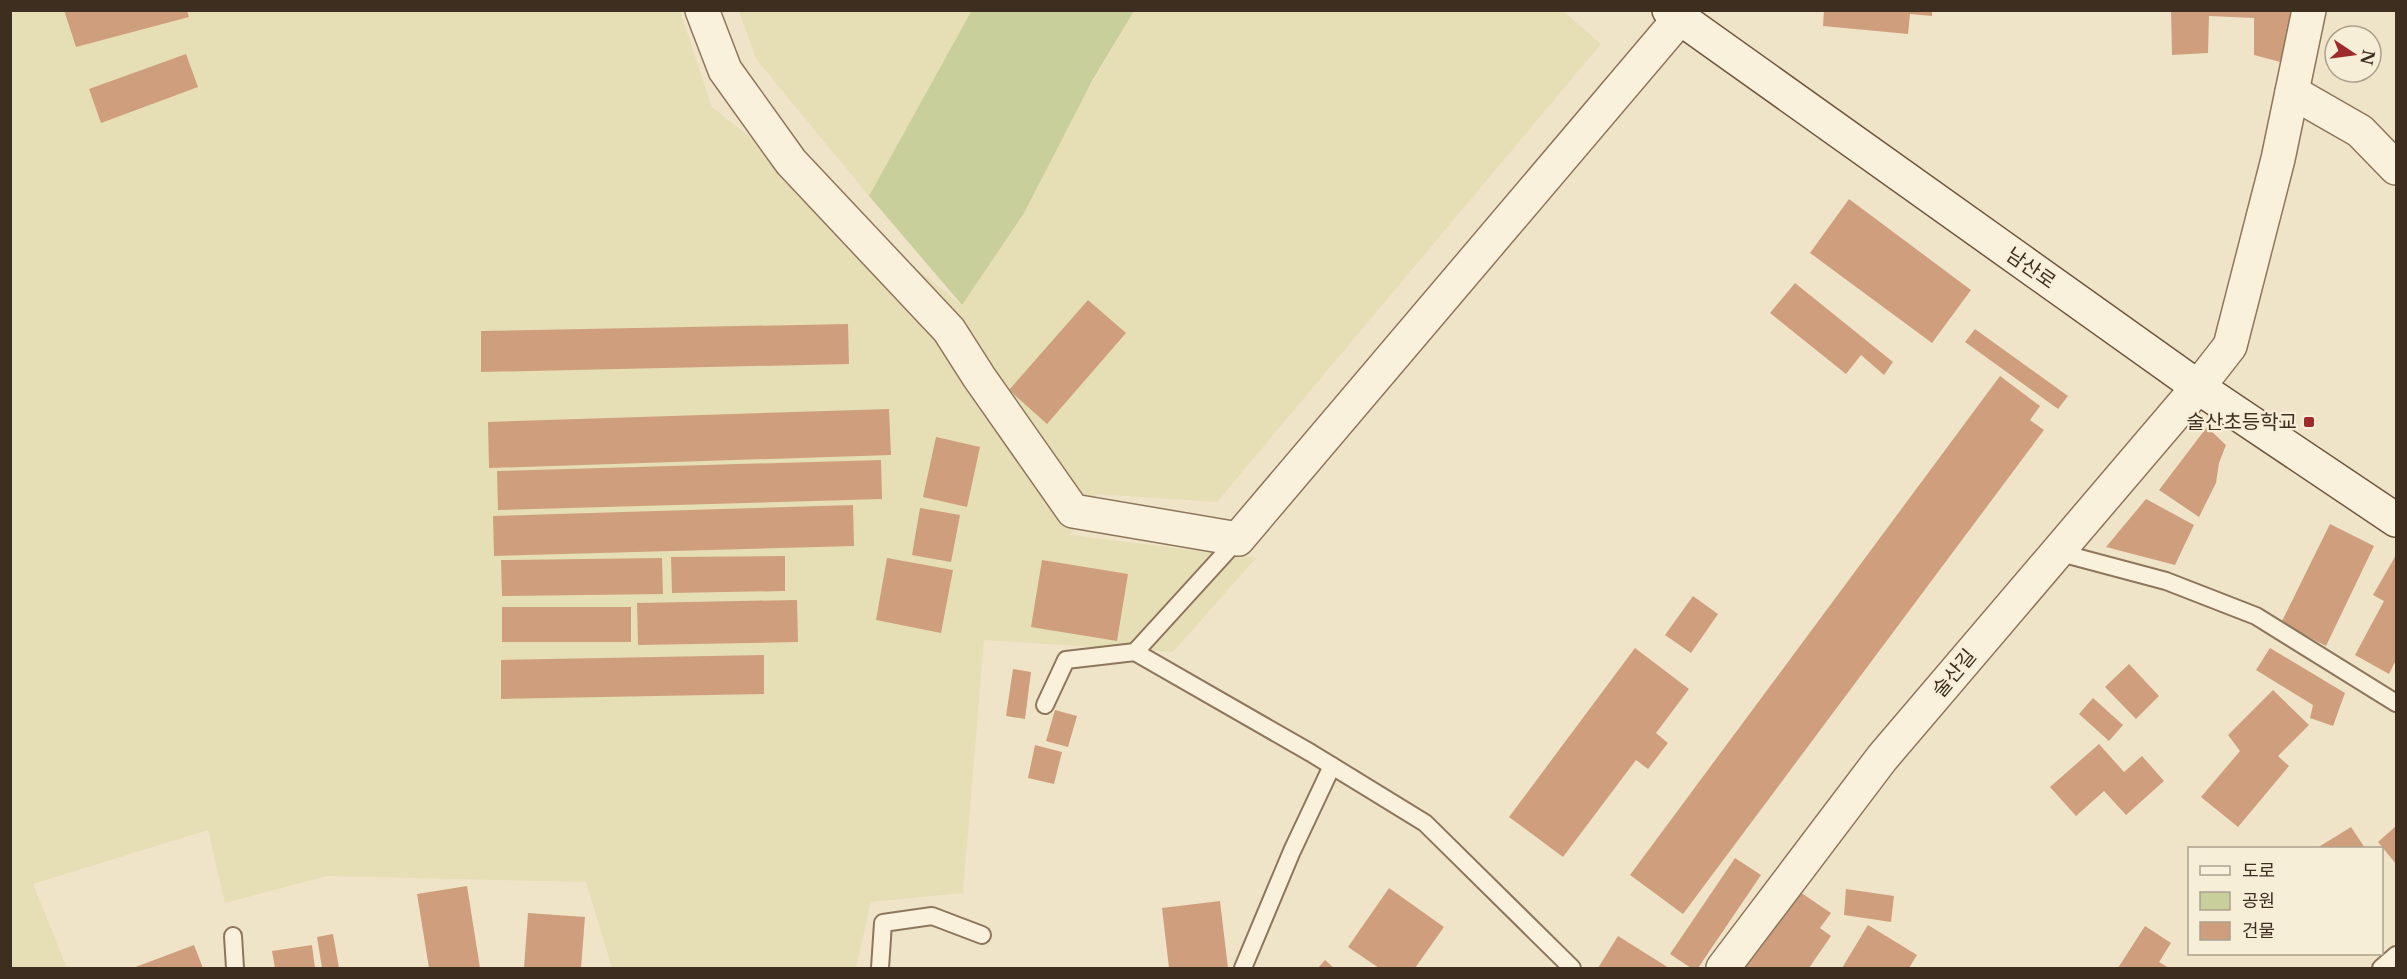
<svg xmlns="http://www.w3.org/2000/svg" width="2407" height="979" font-family="'Libre Baskerville','Noto Sans KR',serif">
  <style>
    .farmland { fill: #e6deb5 }
    .green { fill: #c9cf9b }
    .building { fill: #cf9f7d }
    .lines { fill: none; stroke-linecap: round; stroke-linejoin: round }
    .lane-casing { stroke: #8d765c; stroke-width: 20 }
    .street-casing { stroke: #8d765c; stroke-width: 36 }
    .secondary-casing { stroke: #6f573f; stroke-width: 36 }
    .lane { stroke: #faf1dc; stroke-width: 16 }
    .street { stroke: #faf1dc; stroke-width: 33 }
    .secondary { stroke: #faf1dc; stroke-width: 33 }
    .poi-dot { fill: #9e2a2b; stroke: #f7eed8; stroke-width: 2 }
    .labels { text-anchor: middle; stroke-width: 4.5; stroke-linejoin: round; paint-order: stroke }
    .street-label { font-size: 20px; fill: #3d2e20; stroke: #f7eed8 }
    .poi-label { font-size: 20px; fill: #3d2e20; stroke: #f7eed8; text-anchor: end }
  </style>
  <rect width="100%" height="100%" fill="#f0e4c8"/>
  <g class="farmland">
    <path d="M16,10L680,11L712,107L962,305L1134,11H1563L1601,44L1217,502L1096,494L1070,535L1256,558L1173,652L984,640L963,893L871,902L856,968H612L586,882L327,876L225,903L208,830L33,884L67,968H11L10,17Z"/>
    <path d="M739,11V10L972,11L869,196L756,59Z"/>
  </g>
  <path class="green" d="M972,10L1134,11L1092,81L1024,213L962,305L869,196Z"/>
  <g class="building">
    <path d="M64,10H187L189,17L76,47Z"/>
    <path d="M1824,10H1932V16L1910,14L1908,34L1823,26Z"/>
    <path d="M2171,10H2296L2284,63L2254,55V18L2209,16L2208,53L2172,55Z"/>
    <path d="M186,54L198,87L101,123L89,89Z"/>
    <path d="M1849,199L1971,290L1932,343L1810,253Z"/>
    <path d="M1795,283L1893,362L1884,375L1861,355L1846,374L1770,313Z"/>
    <path d="M1088,300L1126,333L1047,424L1009,390Z"/>
    <path d="M848,324L849,364L481,372V331Z"/>
    <path d="M1975,329L2068,396L2058,409L1965,342Z"/>
    <path d="M2000,376L2040,406L2030,420L2044,430L1683,914L1630,875Z"/>
    <path d="M889,409L891,455L489,468L488,422Z"/>
    <path d="M2207,427L2226,445L2219,463L2216,483L2199,517L2159,490Z"/>
    <path d="M936,437L980,447L967,507L923,497Z"/>
    <path d="M881,460L882,499L498,510L497,471Z"/>
    <path d="M2146,499L2194,525L2175,565L2106,547Z"/>
    <path d="M853,505L854,546L494,556L493,516Z"/>
    <path d="M920,508L960,515L951,562L912,555Z"/>
    <path d="M2330,524L2374,546L2326,646L2281,623Z"/>
    <path d="M2396,555V660L2389,674L2355,655L2384,601L2373,595Z"/>
    <path d="M785,556V591L672,593L671,557Z"/>
    <path d="M662,558L663,594L502,596L501,560Z"/>
    <path d="M887,558L953,570L941,633L876,620Z"/>
    <path d="M1042,560L1128,574L1117,641L1031,627Z"/>
    <path d="M1693,596L1718,614L1691,653L1665,635Z"/>
    <path d="M797,600L798,642L638,645L637,603Z"/>
    <rect x="502" y="607" width="129" height="35"/>
    <path d="M1635,648L1689,689L1656,733L1668,743L1648,769L1636,760L1563,857L1509,817Z"/>
    <path d="M2270,648L2345,693L2333,726L2310,718L2313,705L2256,670Z"/>
    <path d="M764,655V694L501,699V660Z"/>
    <path d="M2129,664L2159,696L2136,719L2105,687Z"/>
    <path d="M1013,669L1031,672L1025,719L1006,716Z"/>
    <path d="M2273,690L2309,725L2278,756L2289,766L2238,827L2201,797L2240,751L2228,735Z"/>
    <path d="M2093,698L2123,725L2109,741L2079,714Z"/>
    <path d="M1055,710L1077,716L1068,747L1046,741Z"/>
    <path d="M2099,744L2124,772L2142,756L2164,781L2126,815L2104,791L2076,816L2050,787Z"/>
    <path d="M1035,745L1062,752L1054,784L1028,778Z"/>
    <path d="M2396,826V864L2378,842Z"/>
    <path d="M2351,827L2365,848H2317Z"/>
    <path d="M1735,858L1761,875L1698,968H1691L1670,954Z"/>
    <path d="M467,886L480,968H429L417,894Z"/>
    <path d="M1389,888L1444,927L1415,968H1379L1348,947Z"/>
    <path d="M1846,889L1894,896L1891,922L1844,915Z"/>
    <path d="M1797,890L1831,913L1820,928L1831,936L1809,968H1742Z"/>
    <path d="M1220,901L1228,968H1169L1162,908Z"/>
    <path d="M528,913L585,917L581,968H524Z"/>
    <path d="M1868,925L1917,955L1909,968H1842Z"/>
    <path d="M2145,926L2171,943L2159,962L2169,968H2118Z"/>
    <path d="M333,934L339,968H322L317,937Z"/>
    <path d="M1618,936L1669,968H1598Z"/>
    <path d="M194,945L203,968H133Z"/>
    <path d="M312,945L315,968H275L272,951Z"/>
    <path d="M1325,960L1334,968H1318Z"/>
  </g>
  <g class="lines">
    <defs>
      <g id="lane">
        <path d="M2057,552L2166,581L2256,616L2396,703"/>
        <path d="M1135,652L1311,753L1425,823L1572,968"/>
        <path d="M1045,705L1066,660L1135,652L1238,539"/>
        <path d="M233,936L235,968"/>
        <path d="M880,968L883,923L932,916L982,935"/>
        <path d="M1243,968L1292,851L1332,766"/>
        <path d="M2381,968L2396,955"/>
      </g>
      <g id="street">
        <path d="M702,10L725,70L791,162L949,330L979,377L1073,511L1238,539L1680,18"/>
        <path d="M2292,92L2360,131L2396,168"/>
        <path d="M1723,968L1882,758L2198,387L2230,346L2278,159L2309,10"/>
      </g>
      <path id="secondary" d="M1669,10L2198,387L2396,520"/>
    </defs>
    <use href="#lane" class="lane-casing"/>
    <use href="#street" class="street-casing"/>
    <use href="#secondary" class="secondary-casing"/>
    <use href="#lane" class="lane"/>
    <use href="#street" class="street"/>
    <use href="#secondary" class="secondary"/>
  </g>
  <rect class="poi-dot" x="2303" y="416" width="12" height="12" rx="3"/>
  <g class="labels">
    <g class="street-label">
      <text transform="translate(2031 268) rotate(35)" y="7">남산로</text>
      <text transform="translate(1954 673) rotate(-50)" y="7">술산길</text>
    </g>
    <g class="poi-label">
      <text x="2297" y="429">술산초등학교</text>
    </g>
  </g>
  <rect width="2407" height="979" fill="none" stroke="#3d2e20" stroke-width="24"/>
  <rect x="2188" y="847" width="195" height="108" fill="#f7eed8" stroke="#ada18e" stroke-width="1.5"/>
  <rect x="2200" y="866" width="30" height="9" fill="#faf1dc" stroke="#ada18e" stroke-width="1.5"/>
  <text x="2242" y="877" font-size="18" fill="#3d2e20">도로</text>
  <rect x="2200" y="892" width="30" height="18" fill="#c9cf9b" stroke="#ada18e" stroke-width="1.5"/>
  <text x="2242" y="907" font-size="18" fill="#3d2e20">공원</text>
  <rect x="2200" y="922" width="30" height="18" fill="#cf9f7d" stroke="#ada18e" stroke-width="1.5"/>
  <text x="2242" y="937" font-size="18" fill="#3d2e20">건물</text>
  <g transform="translate(2353 54) rotate(103)"><circle r="28" fill="#f7eed8" stroke="#ada18e" stroke-width="1.5"/>
  <path d="M0-4.5L10 22L0 15L-10 22Z" fill="#9e2a2b"/>
  <text y="-9" font-size="16" font-weight="bold" text-anchor="middle" fill="#3d2e20">N</text>
  </g>
</svg>
